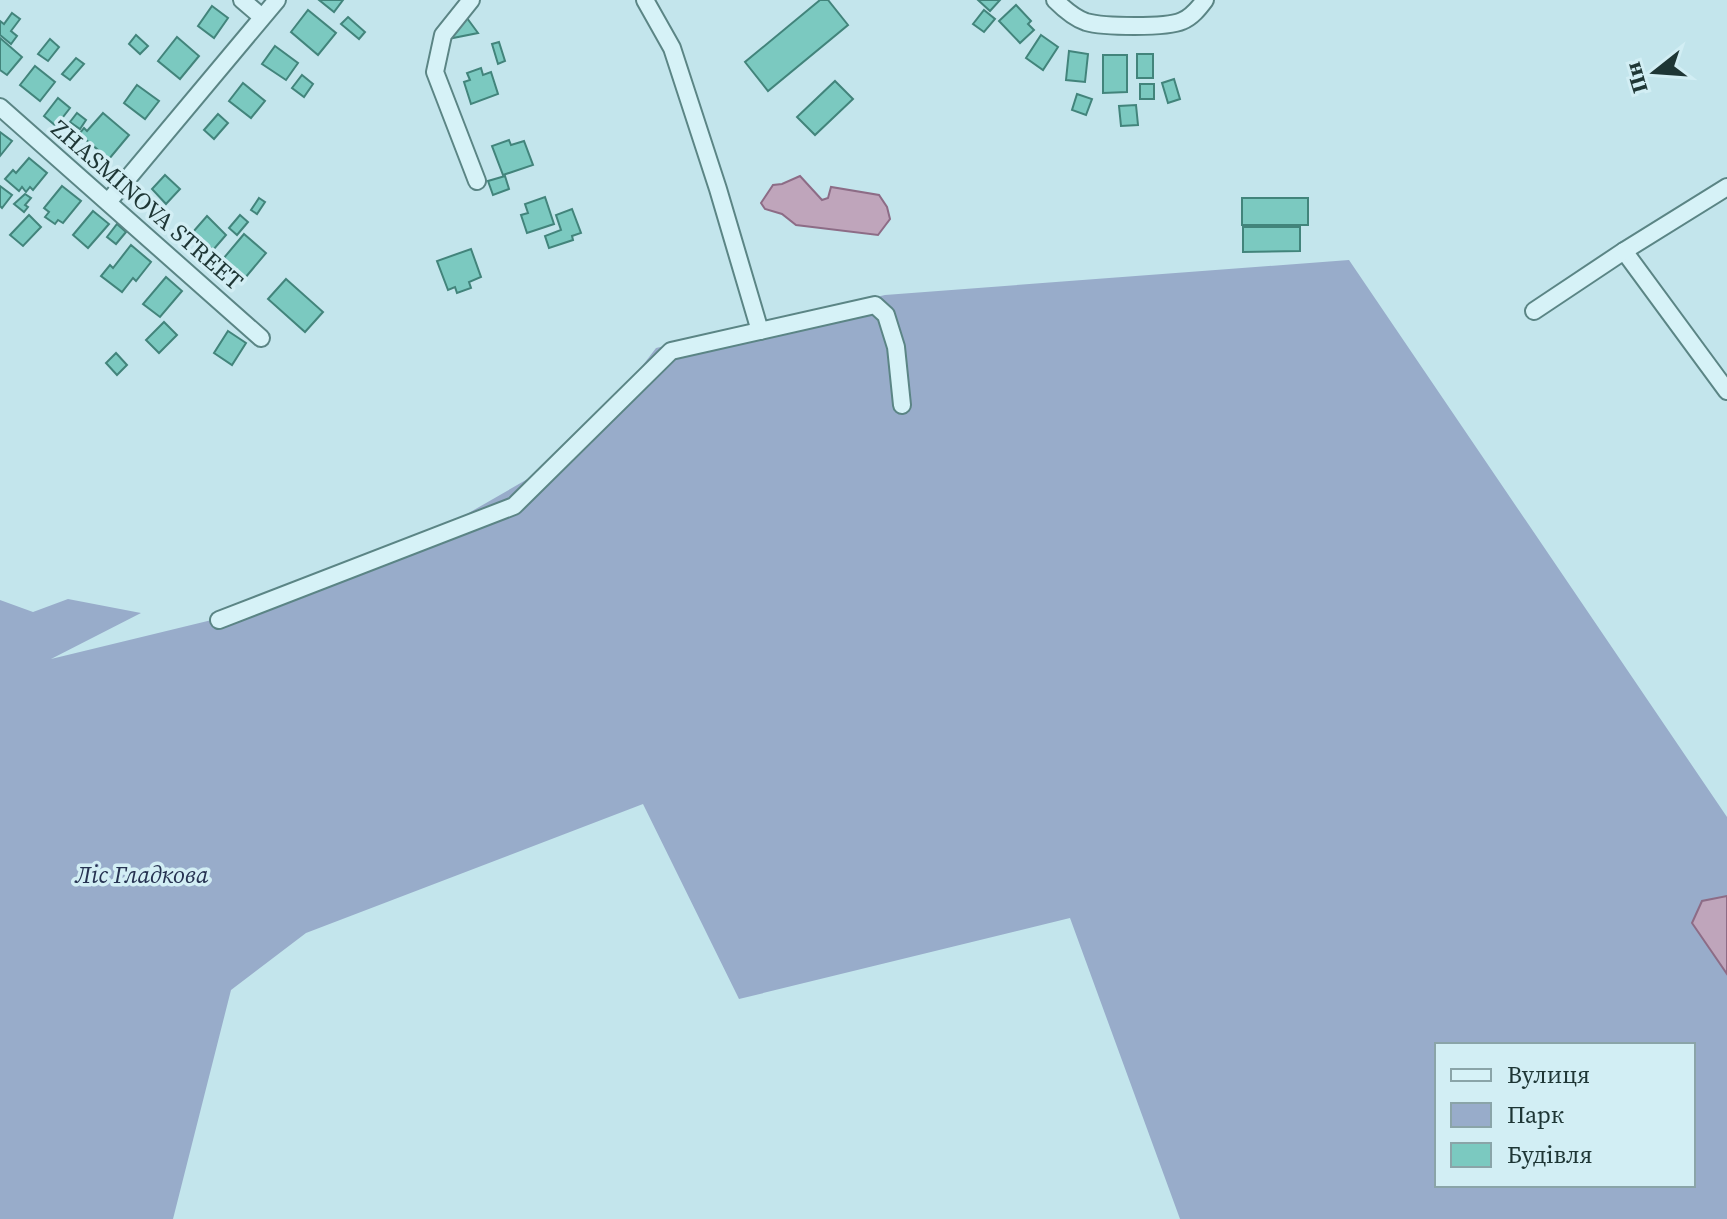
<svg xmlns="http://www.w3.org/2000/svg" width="1727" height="1219" font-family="'Source Serif 4',serif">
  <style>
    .green { fill: #98acca; fill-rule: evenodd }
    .water { fill: #bfa5bb; stroke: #8d6c86; stroke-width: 2 }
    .building { fill: #7bc9c0; stroke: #42847b; stroke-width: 2 }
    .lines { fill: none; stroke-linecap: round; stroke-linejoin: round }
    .minor-casing { stroke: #5b8585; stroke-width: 20 }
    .minor { stroke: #d6f2f7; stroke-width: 16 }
    .labels { text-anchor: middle; stroke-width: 7; stroke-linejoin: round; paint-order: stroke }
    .street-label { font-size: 24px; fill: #1e3635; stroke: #d2eef4 }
    .park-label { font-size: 24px; font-style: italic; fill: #263251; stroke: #d2eef4 }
  </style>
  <rect width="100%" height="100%" fill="#c3e5ec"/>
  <path class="green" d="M1349,260L1727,817V1219H1180L1070,918L739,999L643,804L306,933L231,990L173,1219H0V600L33,612L68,599L141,613L51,659L220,618L427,537L578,450L656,348L885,295ZM1437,1045H1693V1185H1437Z"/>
  <g class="water">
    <path d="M800,176L822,200L828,198L831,187L879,195L887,207L890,219L878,235L796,225L782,214L765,209L761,203L773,185L782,184Z"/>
    <path d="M1727,896V974L1692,923L1702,901Z"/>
  </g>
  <g class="building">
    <path d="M319,0H343L334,12Z"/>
    <path d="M820,0H828L848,25L768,91L745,62Z"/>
    <path d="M978,0H1000L990,11Z"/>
    <path d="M1016,5L1031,21L1028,24L1034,30L1020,43L999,21Z"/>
    <path d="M212,6L228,18L214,38L198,26Z"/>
    <path d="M308,10L336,33L318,55L291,32Z"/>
    <path d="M984,10L995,19L984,32L973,24Z"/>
    <path d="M12,13L20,19L11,31L17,36L11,44L0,35V21L4,24Z"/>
    <path d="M464,14L478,33L448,39Z"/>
    <path d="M348,17L365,32L359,39L341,24Z"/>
    <path d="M136,35L148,46L140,54L129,44Z"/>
    <path d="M1041,35L1058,47L1043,70L1026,58Z"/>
    <path d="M177,37L199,56L180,79L158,61Z"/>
    <path d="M0,38L22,57L7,75L0,70Z"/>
    <path d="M50,39L59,47L48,61L38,54Z"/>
    <path d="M499,42L505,61L498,64L492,44Z"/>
    <path d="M275,46L298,63L286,80L262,64Z"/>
    <path d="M1069,51L1088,54L1085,82L1066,80Z"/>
    <rect x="1137" y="54" width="16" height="24"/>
    <path d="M1103,55H1127V92L1103,93Z"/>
    <path d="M76,58L84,64L70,80L62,74Z"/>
    <path d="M35,66L55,82L40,101L20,85Z"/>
    <path d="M481,68L483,75L491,72L498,94L471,104L464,82L470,80L467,73Z"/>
    <path d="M302,75L313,84L304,97L292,88Z"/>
    <path d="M1174,79L1180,99L1168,103L1162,83Z"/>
    <path d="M835,81L853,99L815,135L797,117Z"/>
    <path d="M243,83L265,101L251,118L229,101Z"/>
    <rect x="1140" y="84" width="14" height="15"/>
    <path d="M137,85L159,101L145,119L124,103Z"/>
    <path d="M1077,94L1092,99L1086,115L1072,110Z"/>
    <path d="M58,98L70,108L56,126L44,116Z"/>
    <path d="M1136,105L1138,125L1121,126L1119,106Z"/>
    <path d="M77,113L86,120L80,129L70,122Z"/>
    <path d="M103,113L129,135L109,159L79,134L84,128L87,131Z"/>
    <path d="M218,114L228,123L214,139L204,130Z"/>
    <path d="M0,132L12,141L0,156Z"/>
    <path d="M509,140L511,145L524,141L533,165L503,175L492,146Z"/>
    <path d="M29,158L47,173L33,190L30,187L26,192L22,187L19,191L5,179L13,170L16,173Z"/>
    <path d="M165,175L180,189L166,204L152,189Z"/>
    <path d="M505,176L509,189L493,195L488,181Z"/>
    <path d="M0,186L12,195L2,208L0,206Z"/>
    <path d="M62,186L81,201L63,223L58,220L55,224L45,217L49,212L44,208Z"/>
    <path d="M25,194L31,198L25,205L28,207L24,212L14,204Z"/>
    <path d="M545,197L554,224L527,233L521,215L528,213L525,204Z"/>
    <path d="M259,198L265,202L257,214L251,210Z"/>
    <rect x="1242" y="198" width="66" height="27"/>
    <path d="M572,209L581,233L572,236L573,240L549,248L545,236L561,230L556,215Z"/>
    <path d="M93,211L109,224L88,248L73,235Z"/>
    <path d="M29,215L41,227L23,246L10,235Z"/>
    <path d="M240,215L248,222L237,235L229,228Z"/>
    <path d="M207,216L226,235L213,250L193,232Z"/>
    <path d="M117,224L126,232L116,244L107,237Z"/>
    <path d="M1243,227H1300V251L1243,252Z"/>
    <path d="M244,234L266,253L245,278L223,259Z"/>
    <path d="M131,245L151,262L136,281L133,278L122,292L101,276L110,265L113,268Z"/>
    <path d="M471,249L481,277L469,282L471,288L457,293L455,287L448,290L437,261Z"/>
    <path d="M166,277L182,291L160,317L143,304Z"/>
    <path d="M286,279L323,312L305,332L268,299Z"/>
    <path d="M164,322L177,335L159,353L146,340Z"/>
    <path d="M228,331L246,343L232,365L214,353Z"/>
    <path d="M116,353L127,365L117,375L106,363Z"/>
  </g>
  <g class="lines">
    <defs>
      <g id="minor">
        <path d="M242,0L262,17"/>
        <path d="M471,0L443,35L435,72L477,181"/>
        <path d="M645,0L672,48L718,189L760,331"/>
        <path d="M1055,0C1064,9 1074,18 1086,22C1103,27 1167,28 1182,21C1192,17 1199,8 1205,0"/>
        <path d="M0,107L261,338"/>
        <path d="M108,202L277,0"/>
        <path d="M1624,251L1727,391"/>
        <path d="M1534,311L1624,251L1727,187"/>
        <path d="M219,620L514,506L671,351L875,305L886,315L896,347L902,405"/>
      </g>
    </defs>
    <use href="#minor" class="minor-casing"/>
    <use href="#minor" class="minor"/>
  </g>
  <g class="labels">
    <g class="street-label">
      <text transform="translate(147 205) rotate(41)" y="8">ZHASMINOVA STREET</text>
    </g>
    <g class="park-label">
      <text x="142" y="883">Ліс Гладкова</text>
    </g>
  </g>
  <rect x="1435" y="1043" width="260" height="144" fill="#d2eef4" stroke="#8aa4a8" stroke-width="2"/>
  <rect x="1451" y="1069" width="40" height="12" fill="#d6f2f7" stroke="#8aa4a8" stroke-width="2"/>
  <text x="1507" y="1083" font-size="24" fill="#1e3635">Вулиця</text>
  <rect x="1451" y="1103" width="40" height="24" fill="#98acca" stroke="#8aa4a8" stroke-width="2"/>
  <text x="1507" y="1123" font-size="24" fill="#1e3635">Парк</text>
  <rect x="1451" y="1143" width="40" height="24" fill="#7bc9c0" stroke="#8aa4a8" stroke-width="2"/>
  <text x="1507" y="1163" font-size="24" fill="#1e3635">Будівля</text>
  <g transform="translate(1655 72) rotate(253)" stroke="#d2eef4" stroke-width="6" paint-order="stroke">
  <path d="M0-6L14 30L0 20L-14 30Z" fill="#1e3635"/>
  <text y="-12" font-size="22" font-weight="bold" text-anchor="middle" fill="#1e3635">Пн</text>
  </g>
</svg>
